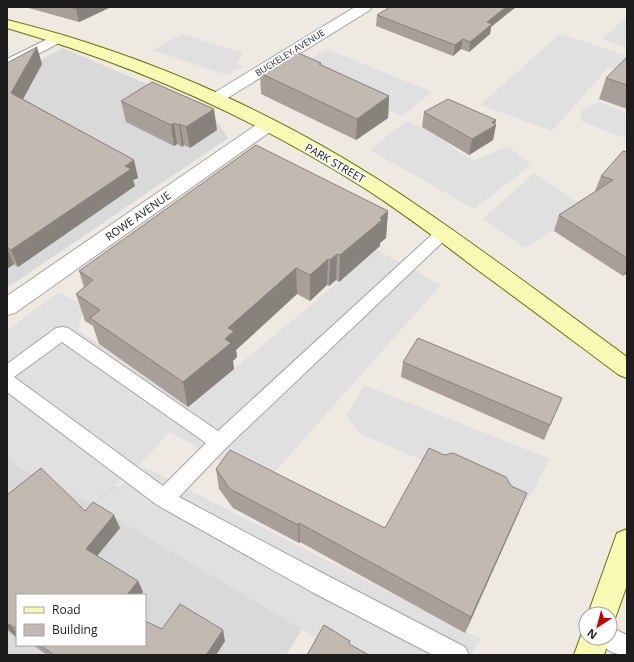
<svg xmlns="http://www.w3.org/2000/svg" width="634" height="662" font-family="'Open Sans',sans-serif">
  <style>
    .residential { fill: #dad9d9; fill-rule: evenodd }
    .parking { fill: #e0e0e0 }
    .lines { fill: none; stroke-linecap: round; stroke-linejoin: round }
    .service-casing { stroke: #a3a3a3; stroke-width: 2 }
    .minor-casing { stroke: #a3a3a3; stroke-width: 2 }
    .secondary-casing { stroke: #687204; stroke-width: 2 }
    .service { fill: #fff; fill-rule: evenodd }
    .minor { fill: #fff; fill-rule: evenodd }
    .secondary { fill: #f7fab3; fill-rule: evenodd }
    .wall { fill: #a79f98 }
    .shaded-wall { fill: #88827c }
    .building { fill: #c2b9b1; stroke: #88827c }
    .labels { text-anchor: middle; stroke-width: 3.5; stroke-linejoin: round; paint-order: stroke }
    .far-street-label { font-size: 9px; fill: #1c1c1c; stroke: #fff }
    .street-label { font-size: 11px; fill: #1c1c1c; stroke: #fff }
  </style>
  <rect width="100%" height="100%" fill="#eee9e1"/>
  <g class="residential">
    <path d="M63,48L210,111L228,138L7,288V78Z"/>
    <path d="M55,441L132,499L319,602L286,655H7V457L20,468ZM17,595H145V645H17Z"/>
  </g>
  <g class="parking">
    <path d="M627,17V48L602,39Z"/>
    <path d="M182,34L243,53L236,63L242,66L227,75L152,50Z"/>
    <path d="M560,34L627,56V73L609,67L552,131L480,105Z"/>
    <path d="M327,49L432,92L402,116L293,69Z"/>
    <path d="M598,102L627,113V139L581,121L582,110Z"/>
    <path d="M406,121L427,130L473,161L508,146L531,165L474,209L370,150Z"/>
    <path d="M534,173L588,209L525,248L483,219Z"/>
    <path d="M377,250L441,285L263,485L170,432L140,464L96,501L146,468L481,639L470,655H345L92,504L20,468L7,457V330L59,292L84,306L78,330L188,407Z"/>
    <path d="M364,385L550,459L526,503L362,435L346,416Z"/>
  </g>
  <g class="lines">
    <defs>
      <g id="service">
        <path d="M443,228L448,229L451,233L448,237L226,448L179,497L328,576L465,647L469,655H433L312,592L157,505L7,392V364L56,328L62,327L68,328L218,431L438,229ZM62,342L206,443L163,486L14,377Z"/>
        <path d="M610,627L627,635V655C615,655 603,650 599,638H610Z"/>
      </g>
      <g id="minor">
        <path d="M355,7H372L370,10L221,102L215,104L209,102L207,99L209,96Z"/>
        <path d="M58,34L63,35L65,38L63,41L7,70V59Z"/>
        <path d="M268,120L274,121L276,125L274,129L15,313L7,315V296L262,121Z"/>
      </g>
      <g id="secondary">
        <path d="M7,20C154,56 297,122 421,208C491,256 559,307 627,357V378L619,375C572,340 526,305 479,271C440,241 402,212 361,186C250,116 132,64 7,28Z"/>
        <path d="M627,529V585L613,624L610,626V614H588L617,533Z"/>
        <path d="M584,627H586V638H610L604,655H574Z"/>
      </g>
    </defs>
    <use href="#service" class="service-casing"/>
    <use href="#minor" class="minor-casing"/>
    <use href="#secondary" class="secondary-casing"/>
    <use href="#service" class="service"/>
    <use href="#minor" class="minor"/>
    <use href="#secondary" class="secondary"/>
  </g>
  <g class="wall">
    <path d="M25,7H111L79,22Z"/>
    <path d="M377,15L491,27L490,34L469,52L461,49L453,56L376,26Z"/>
    <path d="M627,57V109L599,99L606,78Z"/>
    <path d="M7,63L42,64L23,99L134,160L138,178L133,180L135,186L18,267L14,264L7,269Z"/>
    <path d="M268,65H321L389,96L388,118L356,140L261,94L260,73L269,67Z"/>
    <path d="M121,101L217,130L190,148L184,145L182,147L177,144L174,146L126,122Z"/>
    <path d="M424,112L495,124L496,125L493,140L469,155L422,127Z"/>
    <path d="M627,152V273L623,276L554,231L559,215L596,191H595L601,176Z"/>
    <path d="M388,211L386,238L380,243V246L339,282L336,280L329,286L327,285L310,301L297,294L236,350L237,357L233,361L234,369L188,407L99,344L93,326L85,321L76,294L84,287L79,271Z"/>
    <path d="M403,362L562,398L544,440L401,377Z"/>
    <path d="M216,469L385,528L519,512L465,633L300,542L299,543L233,508L219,489Z"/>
    <path d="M7,495L85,511L120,528L97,556L138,581L143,592L17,595V638L7,630Z"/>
    <path d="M162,629L225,641L216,655H47L33,645H145Z"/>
  </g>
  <g class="shaded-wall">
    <path d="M80,7H111L79,22L76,9Z"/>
    <path d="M506,7H516L491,27L490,34L469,52L470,42L487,22Z"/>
    <path d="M463,39L461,49L453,56L455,45Z"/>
    <path d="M37,47L42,64L17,110L11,93Z"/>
    <path d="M389,96L388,118L356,140L357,119Z"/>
    <path d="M214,109L217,130L190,148L186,127Z"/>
    <path d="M496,120L495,125H496L493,140L469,155L472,139L492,122Z"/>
    <path d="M174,123L177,144L174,146L171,125Z"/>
    <path d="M180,124L184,145L182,147L179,125Z"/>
    <path d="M134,160L138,178L133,180L135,186L18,267L11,250Z"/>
    <path d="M388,211L386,238L380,243V246L339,282L340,255Z"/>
    <path d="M7,248L14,264L7,269Z"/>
    <path d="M337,254L336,280L329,286L330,260Z"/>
    <path d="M328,259L327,285L310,301V275Z"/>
    <path d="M296,268L297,294L236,350L237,357L233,361L234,369L188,407L183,382L225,339L228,328Z"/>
    <path d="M627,268V273L623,276Z"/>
    <path d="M527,493L519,512L465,633L471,617Z"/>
    <path d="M114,515L120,528L92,562L86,549Z"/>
    <path d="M299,523L300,542L299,543L298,525Z"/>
    <path d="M138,581L143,592L141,595H127Z"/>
    <path d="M9,624L17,633V638L7,627Z"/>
    <path d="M223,630L225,641L216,655H206Z"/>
  </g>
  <g class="building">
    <path d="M69,7H80L76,9Z"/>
    <path d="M390,7H506L487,22L492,24L470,42L463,39L455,45L377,15Z"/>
    <path d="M37,47L11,93L134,160L125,166L131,169L11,250L7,247V63Z"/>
    <path d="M294,51L321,63L319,64L389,96L357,119L260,73L270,66L268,65Z"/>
    <path d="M627,57V85L606,78Z"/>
    <path d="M152,82L214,109L186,127L180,124L179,125L174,123L171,125L121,101Z"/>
    <path d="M448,99L496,120L492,122L496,125L472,139L424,112Z"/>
    <path d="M256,145L388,211L380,218L382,220L340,255L337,254L330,260L328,259L310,275L296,268L228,328L234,331L225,339L231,343L183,382L90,318L100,310L76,294L93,280L79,271Z"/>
    <path d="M623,151L627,152V258L559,215L613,180L601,176Z"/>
    <path d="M418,338L562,398L550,425L403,362Z"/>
    <path d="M429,448L444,455L453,453L506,477L511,486L527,493L471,617L299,523L298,525L230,489L216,469L230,450L385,528Z"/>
    <path d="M41,468L85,511L93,502L114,515L86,549L138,581L127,595H17V629L9,624L7,627V495Z"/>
    <path d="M180,604L223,630L206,655H54L40,645H145V621L162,629Z"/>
    <path d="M324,625L350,641L349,644L369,655H307Z"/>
  </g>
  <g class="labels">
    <g class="far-street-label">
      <text transform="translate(290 53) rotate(-32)" y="3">BUCKELEY AVENUE</text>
    </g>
    <g class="street-label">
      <text transform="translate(335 163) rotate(30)" y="4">PARK STREET</text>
      <text transform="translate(138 216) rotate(-35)" y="4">ROWE AVENUE</text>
    </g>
  </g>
  <rect width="634" height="662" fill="none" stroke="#1c1c1c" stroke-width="16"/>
  <rect x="16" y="594" width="130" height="52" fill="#ffffff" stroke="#a4a4a4"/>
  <rect x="24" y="607" width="20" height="6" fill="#f7fab3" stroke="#a4a4a4"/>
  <text x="52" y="614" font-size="12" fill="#1c1c1c">Road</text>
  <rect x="24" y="624" width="20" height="12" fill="#c2b9b1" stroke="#a4a4a4"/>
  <text x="52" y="634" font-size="12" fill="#1c1c1c">Building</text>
  <g transform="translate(598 626) rotate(216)"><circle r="19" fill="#ffffff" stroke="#a4a4a4"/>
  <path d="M0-3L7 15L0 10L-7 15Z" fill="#c80002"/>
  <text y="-6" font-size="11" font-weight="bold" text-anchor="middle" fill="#1c1c1c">N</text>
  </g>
</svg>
